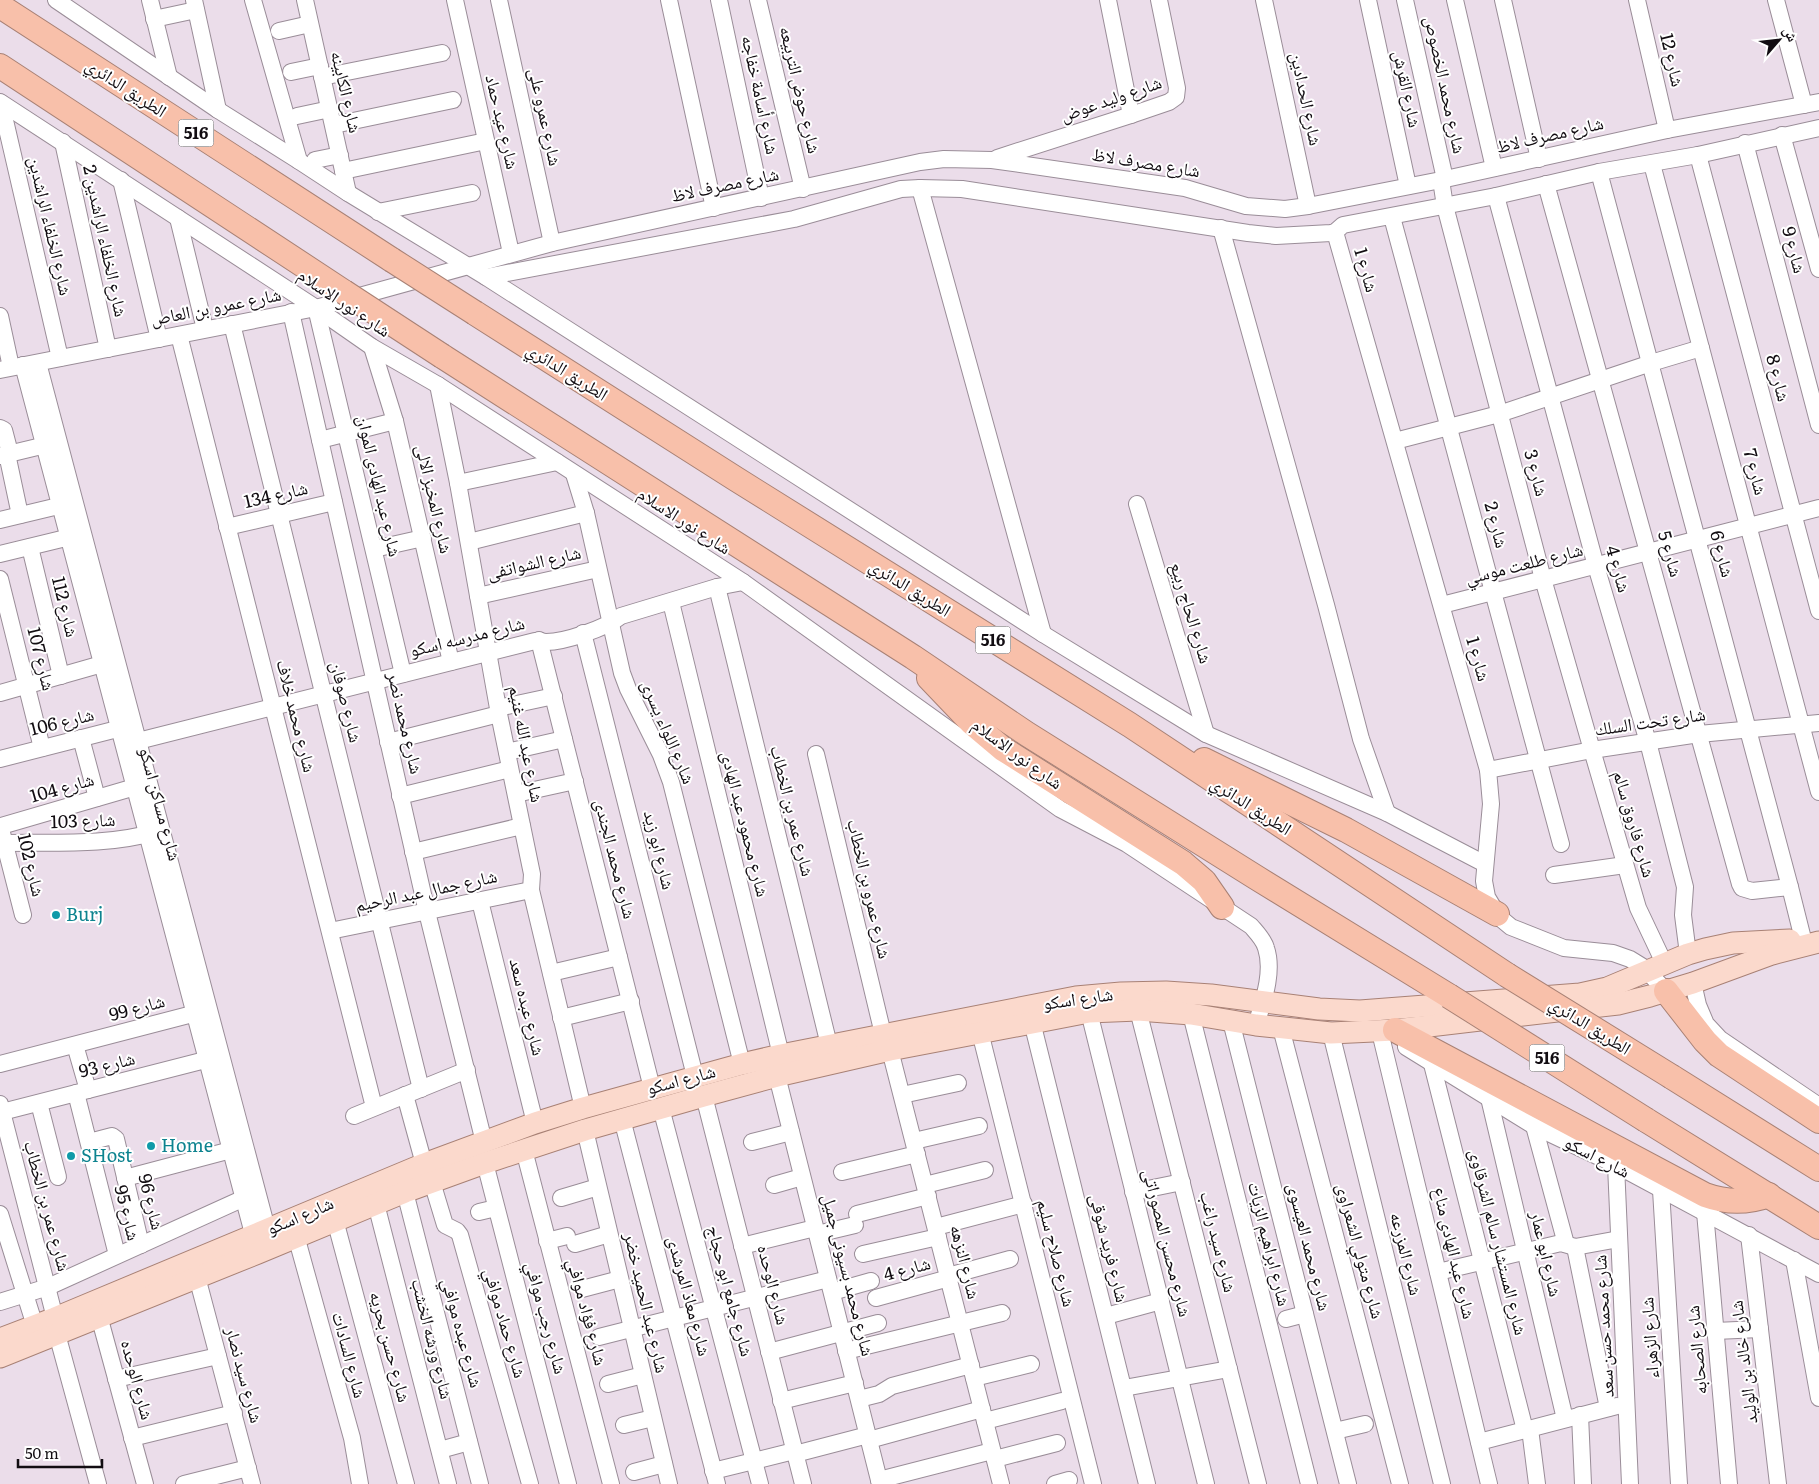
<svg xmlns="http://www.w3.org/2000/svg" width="1819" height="1484" font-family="Literata,'Noto Naskh Arabic',serif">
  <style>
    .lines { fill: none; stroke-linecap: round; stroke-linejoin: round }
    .minor-casing { stroke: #9a8d98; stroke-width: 18 }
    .major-casing { stroke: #a88175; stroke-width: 23 }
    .highway-casing { stroke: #a88175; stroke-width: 26 }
    .minor { stroke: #fff; stroke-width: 16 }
    .major { stroke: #fbd9cc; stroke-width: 21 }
    .highway { stroke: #f8c0aa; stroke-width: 24 }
    .highway-bridge-casing { stroke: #a88175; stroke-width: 26; stroke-linecap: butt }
    .highway-bridge { stroke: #f8c0aa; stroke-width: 24 }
    .culture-dot { fill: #0f9aa8; stroke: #fff; stroke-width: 2 }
    .labels { text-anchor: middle; stroke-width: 4; stroke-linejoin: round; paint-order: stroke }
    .shield { fill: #fff; stroke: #595659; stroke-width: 1 }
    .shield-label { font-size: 16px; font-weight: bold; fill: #120d12 }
    .street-label { font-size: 18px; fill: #120d12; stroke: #fff }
    .culture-label { font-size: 18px; fill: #0d838f; stroke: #fff; text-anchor: start }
  </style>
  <rect width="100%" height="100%" fill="#ebddea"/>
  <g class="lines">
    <defs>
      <g id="minor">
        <path d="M56,0L218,110L299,161L348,193L486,277L1043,634L1206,734L1387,813L1485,864"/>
        <path d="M150,0L169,77"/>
        <path d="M194,0L218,110"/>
        <path d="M253,0L299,161"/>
        <path d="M305,0L348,193"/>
        <path d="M455,0L511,253"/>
        <path d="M499,0L552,243"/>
        <path d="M669,0L714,208"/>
        <path d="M719,0L761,198"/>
        <path d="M758,0L803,189"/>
        <path d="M1108,0L1131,115"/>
        <path d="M1264,0L1308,206"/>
        <path d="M1368,0L1408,186"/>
        <path d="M1405,0L1445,179"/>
        <path d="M1455,0L1494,168"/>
        <path d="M1503,0L1539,159"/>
        <path d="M1637,0L1667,130"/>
        <path d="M1776,0L1804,105"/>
        <path d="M154,19L196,10"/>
        <path d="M279,31L310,24"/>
        <path d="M291,72L320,66"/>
        <path d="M322,77L442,53"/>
        <path d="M0,102L316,308L372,347L438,385L743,582L1060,809L1127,844L1251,926C1257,933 1264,940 1266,948C1274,972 1263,1002 1256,1025"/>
        <path d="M1,103L60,358"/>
        <path d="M297,116L330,109"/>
        <path d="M334,125L453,100"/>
        <path d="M1782,135L1819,269"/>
        <path d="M63,142L108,349"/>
        <path d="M1745,143L1819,425"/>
        <path d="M1698,155L1819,611"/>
        <path d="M997,158L1131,115L1169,102L1176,97L1177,88L1159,0"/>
        <path d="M315,160L340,155"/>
        <path d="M1652,164L1819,792"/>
        <path d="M343,171L486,141"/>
        <path d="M1599,172L1790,887L1805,947"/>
        <path d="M121,180L159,339"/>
        <path d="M1441,180L1445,206L1543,579L1592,750L1638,908L1665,965"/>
        <path d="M1546,184L1740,884L1742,888L1752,891L1790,887"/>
        <path d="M920,188L1043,634"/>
        <path d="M1496,196L1596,566L1648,742L1685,887L1683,915L1688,954"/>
        <path d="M378,212L472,193"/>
        <path d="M1392,217L1561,844"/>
        <path d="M178,218L205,329"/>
        <path d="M1221,228L1326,605L1361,739L1387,813"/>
        <path d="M1335,232L1488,770L1491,804L1484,881L1487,897L1499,917L1511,927L1564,948L1613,953L1630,959L1643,967L1666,991"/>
        <path d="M486,277L794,219L901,189L920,188L962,189L1248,233L1276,236L1331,233L1335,232L1343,225L1496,196L1599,172L1698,155L1819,128"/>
        <path d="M316,308L403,674"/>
        <path d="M291,312L427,912L484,1142"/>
        <path d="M0,316L11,367"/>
        <path d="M232,324L421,1089"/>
        <path d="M179,335L374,1107"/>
        <path d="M372,347L395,421L451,662"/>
        <path d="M38,363L270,1240"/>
        <path d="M23,365L256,1245"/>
        <path d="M0,370L316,308L552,243L920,162L944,159L992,160L1185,188L1246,206L1285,209L1308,206L1441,180L1667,130L1819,102"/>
        <path d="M438,385L458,483L499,714L532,874L531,890L583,1108"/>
        <path d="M0,428L4,430L10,453"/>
        <path d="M320,440L395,421"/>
        <path d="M1395,441L1499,414L1651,363L1701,348"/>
        <path d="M7,454L20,515"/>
        <path d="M0,456L54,443"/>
        <path d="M574,474L586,513L622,673L628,689L661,755L671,782L742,1064"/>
        <path d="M458,483L557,462"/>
        <path d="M1137,504L1206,734"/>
        <path d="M0,520L71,503"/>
        <path d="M227,527L334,502"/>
        <path d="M469,542L586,513"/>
        <path d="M30,547L61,676"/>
        <path d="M374,549L423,538"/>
        <path d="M0,554L70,537"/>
        <path d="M0,579L42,748"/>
        <path d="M717,587L829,1045"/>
        <path d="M478,596L598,569"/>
        <path d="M671,602L781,1055"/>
        <path d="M1442,605L1819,508"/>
        <path d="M583,633L695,1076"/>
        <path d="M539,640L652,1088"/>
        <path d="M0,693L102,664"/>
        <path d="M498,708L554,696"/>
        <path d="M81,738L97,798"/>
        <path d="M138,741L535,641C539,640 542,642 546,642C565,642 606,628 621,616L717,587L743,582"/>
        <path d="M388,742L499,714"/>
        <path d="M507,752L564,739"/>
        <path d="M816,754L883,1034"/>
        <path d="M0,759L129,726"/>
        <path d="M1488,770L1592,750L1699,734L1819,723"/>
        <path d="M516,794L575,781"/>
        <path d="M400,796L510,769"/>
        <path d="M1,826L135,787"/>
        <path d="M2,833L23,915"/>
        <path d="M5,843C56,842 106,846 156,832"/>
        <path d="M413,852L522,826"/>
        <path d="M1554,875L1625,865"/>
        <path d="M480,901L535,1123"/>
        <path d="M330,931L531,890"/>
        <path d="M551,973L619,957"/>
        <path d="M1693,983L1698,1005L1706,1024L1720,1039L1819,1106"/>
        <path d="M1138,1010L1258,1484"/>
        <path d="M1089,1012L1206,1484"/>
        <path d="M1191,1014L1309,1484"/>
        <path d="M561,1018L631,1001"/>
        <path d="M1231,1021L1348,1484"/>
        <path d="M1032,1022L1147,1484"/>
        <path d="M1281,1028L1400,1484"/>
        <path d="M980,1032L1093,1484"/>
        <path d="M1380,1032L1489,1484"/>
        <path d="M1331,1033L1442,1484"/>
        <path d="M75,1045L88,1090"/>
        <path d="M1406,1047L1534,1126L1616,1165L1819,1274"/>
        <path d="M890,1050L1001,1484"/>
        <path d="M0,1064L204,1011"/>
        <path d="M1432,1064L1525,1430"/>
        <path d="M777,1076L880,1484"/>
        <path d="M76,1093L117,1255"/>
        <path d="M405,1095L424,1164"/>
        <path d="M902,1095L958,1083"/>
        <path d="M704,1096L803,1484"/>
        <path d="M1489,1098L1565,1419"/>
        <path d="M39,1103L58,1177"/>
        <path d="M0,1104L55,1318"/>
        <path d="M661,1108L760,1484"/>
        <path d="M2,1112L217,1057"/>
        <path d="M354,1116L467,1070"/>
        <path d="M622,1119L717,1484"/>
        <path d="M1534,1126L1566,1244"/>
        <path d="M585,1130L669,1484"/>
        <path d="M914,1141L979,1126"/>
        <path d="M89,1142L112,1136L116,1139L141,1245"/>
        <path d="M752,1142L791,1132"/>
        <path d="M524,1150L611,1484"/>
        <path d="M485,1163L568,1484"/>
        <path d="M1616,1165L1630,1484"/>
        <path d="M842,1172L917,1154"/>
        <path d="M125,1178L231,1150"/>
        <path d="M432,1182L445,1225L457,1231L460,1235L530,1484"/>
        <path d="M774,1185L802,1177"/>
        <path d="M925,1185L985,1170"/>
        <path d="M1661,1190L1679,1484"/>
        <path d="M405,1192L480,1484"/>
        <path d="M1133,1192L1182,1182"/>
        <path d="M561,1198L598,1187"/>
        <path d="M376,1204L448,1484"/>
        <path d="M479,1212L496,1208"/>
        <path d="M1705,1212L1729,1484"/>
        <path d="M0,1214L35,1326"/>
        <path d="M857,1214L928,1196"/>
        <path d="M335,1220L406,1484"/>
        <path d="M936,1227L1024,1204"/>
        <path d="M817,1234L855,1225"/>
        <path d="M1749,1235L1778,1484"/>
        <path d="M296,1236L352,1438L360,1484"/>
        <path d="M547,1241L567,1236"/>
        <path d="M575,1244L609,1234"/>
        <path d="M742,1246L815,1228"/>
        <path d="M1575,1247L1608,1408"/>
        <path d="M863,1254L938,1237"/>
        <path d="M1794,1260L1819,1398"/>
        <path d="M1438,1272L1561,1243L1575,1247L1619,1239"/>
        <path d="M948,1276L1010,1259"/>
        <path d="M197,1277L252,1484"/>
        <path d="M582,1289L620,1279"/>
        <path d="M832,1292L871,1281"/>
        <path d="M876,1298L949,1278"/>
        <path d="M0,1302L48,1287L253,1194"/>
        <path d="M99,1316L145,1484"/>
        <path d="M1106,1316L1161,1301"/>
        <path d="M1286,1319L1305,1314"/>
        <path d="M1715,1331L1760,1329"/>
        <path d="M57,1334L98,1484"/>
        <path d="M599,1337L828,1279"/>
        <path d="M846,1351L1002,1313"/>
        <path d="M769,1352L878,1323"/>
        <path d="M974,1378L1031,1364"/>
        <path d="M116,1379L218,1356"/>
        <path d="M608,1384L643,1375"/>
        <path d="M1124,1388L1229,1369"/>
        <path d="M859,1399L879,1394L892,1386L971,1365"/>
        <path d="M781,1401L855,1383"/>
        <path d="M1580,1415L1583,1484"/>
        <path d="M985,1421L1062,1401"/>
        <path d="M624,1425L653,1418"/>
        <path d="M1530,1429L1537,1484"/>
        <path d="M1335,1431L1365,1424"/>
        <path d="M132,1438L234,1413"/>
        <path d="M869,1440L982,1409"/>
        <path d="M1479,1442L1617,1406"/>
        <path d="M440,1450L469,1442"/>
        <path d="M795,1454L868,1435"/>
        <path d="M995,1459L1057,1443"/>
        <path d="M713,1471L794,1451"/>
        <path d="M634,1472L664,1464"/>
        <path d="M879,1480L992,1451"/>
        <path d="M184,1484L248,1468"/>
        <path d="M1055,1484L1069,1480"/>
      </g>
      <g id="major">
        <path d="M0,1339L55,1318L424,1164L535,1123L583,1108L742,1064L781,1055L1076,997L1121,993L1166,992L1211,995L1319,1009L1360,1011L1580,994L1607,988L1688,954L1705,949L1733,943L1790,940"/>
        <path d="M0,1357L258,1253L405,1192L485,1163L585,1130L704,1096L777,1076L890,1050L1089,1012L1138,1010L1191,1014L1256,1025L1331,1033L1395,1030L1618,1004L1650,996L1693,983L1772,954L1819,942"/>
      </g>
      <g id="highway">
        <path d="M0,6L392,260"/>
        <path d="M0,66L344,292"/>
        <path d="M475,313L736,479L1130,725L1507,975"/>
        <path d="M442,356L913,657L1027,734L1257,878L1449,996"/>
        <path d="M929,678L971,722L1003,749L1183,863L1204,881L1222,907"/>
        <path d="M1204,760L1346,830L1497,914"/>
        <path d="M1666,991L1705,1041L1719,1055L1819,1121"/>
        <path d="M1395,1030L1705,1195C1727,1203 1747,1203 1769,1195"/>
        <path d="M1672,1077L1819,1169"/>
        <path d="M1646,1120L1819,1227"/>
      </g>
    </defs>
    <use href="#minor" class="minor-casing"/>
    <use href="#major" class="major-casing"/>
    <use href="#highway" class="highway-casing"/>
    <use href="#minor" class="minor"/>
    <use href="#major" class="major"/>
    <use href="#highway" class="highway"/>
    <defs>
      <g id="highway-bridge">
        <path d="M392,260L475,313"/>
        <path d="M344,292L442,356"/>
        <path d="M1507,975L1672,1077"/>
        <path d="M1449,996L1646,1120"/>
      </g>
    </defs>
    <use href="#highway-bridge" class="highway-bridge-casing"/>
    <use href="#highway-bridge" class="highway-bridge"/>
  </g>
  <g class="culture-dot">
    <circle cx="56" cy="915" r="5"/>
    <circle cx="151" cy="1146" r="5"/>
    <circle cx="71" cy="1156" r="5"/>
  </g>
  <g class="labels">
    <g class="shield">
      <rect x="178.5" y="119.5" width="35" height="27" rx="4"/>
      <rect x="975.5" y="626.5" width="35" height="27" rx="4"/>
      <rect x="1529.5" y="1044.5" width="35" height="27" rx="4"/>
    </g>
    <g class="shield-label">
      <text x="196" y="139">516</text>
      <text x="993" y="646">516</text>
      <text x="1547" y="1064">516</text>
    </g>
    <g class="street-label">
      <text transform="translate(1672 60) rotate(77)" y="6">شارع 12</text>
      <text transform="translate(1445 85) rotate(78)" y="6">شارع محمد الخصوص</text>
      <text transform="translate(126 88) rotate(33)" y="6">الطريق الدائري</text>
      <text transform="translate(1407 89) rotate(78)" y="6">شارع القرش</text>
      <text transform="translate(800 90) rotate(77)" y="6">شارع حوض التربيعه</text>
      <text transform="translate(346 92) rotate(77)" y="6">شارع الكابينه</text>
      <text transform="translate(760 95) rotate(78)" y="6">شارع أسامة خفاجه</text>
      <text transform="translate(1111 99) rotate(-19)" y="6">شارع وليد عوض</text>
      <text transform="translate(1306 99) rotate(78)" y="6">شارع الحدادين</text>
      <text transform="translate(545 117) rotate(78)" y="6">شارع عمرو على</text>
      <text transform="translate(502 122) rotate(77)" y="6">شارع عيد حماد</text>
      <text transform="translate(1550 135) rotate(-13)" y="6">شارع مصرف لاظ</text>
      <text transform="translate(1146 163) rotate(9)" y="6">شارع مصرف لاظ</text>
      <text transform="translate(725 185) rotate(-12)" y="6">شارع مصرف لاظ</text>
      <text transform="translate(50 226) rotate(77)" y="6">شارع الخلفاء الراشدين</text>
      <text transform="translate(105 241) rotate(78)" y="6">شارع الخلفاء الراشدين 2</text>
      <text transform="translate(1794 250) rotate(75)" y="6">شارع 9</text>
      <text transform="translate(1366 270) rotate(74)" y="6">شارع 1</text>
      <text transform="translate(344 303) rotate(34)" y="6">شارع نور الاسلام</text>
      <text transform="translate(216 307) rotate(-11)" y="6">شارع عمرو بن العاص</text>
      <text transform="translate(567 372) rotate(32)" y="6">الطريق الدائري</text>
      <text transform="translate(1778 378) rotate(75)" y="6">شارع 8</text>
      <text transform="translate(1755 472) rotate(75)" y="6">شارع 7</text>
      <text transform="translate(1536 473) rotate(75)" y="6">شارع 3</text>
      <text transform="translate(379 486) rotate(77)" y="6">شارع عبد الهادى الموان</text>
      <text transform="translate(276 495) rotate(-13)" y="6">شارع 134</text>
      <text transform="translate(434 499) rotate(77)" y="6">شارع المخبز الالى</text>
      <text transform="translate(684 521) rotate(33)" y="6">شارع نور الاسلام</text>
      <text transform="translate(1496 525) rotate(75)" y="6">شارع 2</text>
      <text transform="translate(1670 554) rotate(74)" y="6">شارع 5</text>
      <text transform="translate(1722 554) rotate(75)" y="6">شارع 6</text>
      <text transform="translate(534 563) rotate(-13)" y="6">شارع الشواتفى</text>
      <text transform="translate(1524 564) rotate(-14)" y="6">شارع طلعت موسي</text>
      <text transform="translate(1618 569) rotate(74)" y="6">شارع 4</text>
      <text transform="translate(910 588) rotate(32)" y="6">الطريق الدائري</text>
      <text transform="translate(65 607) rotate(76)" y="6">شارع 112</text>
      <text transform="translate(1191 613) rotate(73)" y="6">شارع الحاج ربيع</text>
      <text transform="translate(467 637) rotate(-14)" y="6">شارع مدرسه اسكو</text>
      <text transform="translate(41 659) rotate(76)" y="6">شارع 107</text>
      <text transform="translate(1478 659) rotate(74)" y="6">شارع 1</text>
      <text transform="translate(346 702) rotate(76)" y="6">شارع صوفان</text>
      <text transform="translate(296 716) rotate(76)" y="6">شارع محمد خلاف</text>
      <text transform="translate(62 722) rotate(-14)" y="6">شارع 106</text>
      <text transform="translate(1650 722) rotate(-8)" y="6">شارع تحت السلك</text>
      <text transform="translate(405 723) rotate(77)" y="6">شارع محمد نصر</text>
      <text transform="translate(668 732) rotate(67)" y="6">شارع اللواء يسرى</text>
      <text transform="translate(526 744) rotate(79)" y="6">شارع عبد الله غنيم</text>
      <text transform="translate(1017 754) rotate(36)" y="6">شارع نور الاسلام</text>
      <text transform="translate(62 788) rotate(-16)" y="6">شارع 104</text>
      <text transform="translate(160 804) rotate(75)" y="6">شارع مساكن اسكو</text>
      <text transform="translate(1251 806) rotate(33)" y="6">الطريق الدائري</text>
      <text transform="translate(792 811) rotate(76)" y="6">شارع عمر بن الخطاب</text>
      <text transform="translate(83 821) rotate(-2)" y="6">شارع 103</text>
      <text transform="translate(745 824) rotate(76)" y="6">شارع محمود عبد الهادى</text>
      <text transform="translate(1634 824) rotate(74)" y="6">شارع فاروق سالم</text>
      <text transform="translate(659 850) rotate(76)" y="6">شارع ابو زيد</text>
      <text transform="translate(615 859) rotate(76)" y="6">شارع محمد الجندى</text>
      <text transform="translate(31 865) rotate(76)" y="6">شارع 102</text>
      <text transform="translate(869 889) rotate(77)" y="6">شارع عمرو بن الخطاب</text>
      <text transform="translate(426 891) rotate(-12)" y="6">شارع جمال عبد الرحيم</text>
      <text transform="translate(1078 999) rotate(-8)" y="6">شارع اسكو</text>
      <text transform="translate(527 1007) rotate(76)" y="6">شارع عبده سعد</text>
      <text transform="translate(137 1008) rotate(-15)" y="6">شارع 99</text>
      <text transform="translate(1590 1026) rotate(32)" y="6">الطريق الدائري</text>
      <text transform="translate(107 1065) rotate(-14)" y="6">شارع 93</text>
      <text transform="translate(681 1080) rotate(-15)" y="6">شارع اسكو</text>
      <text transform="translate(1597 1157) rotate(27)" y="6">شارع اسكو</text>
      <text transform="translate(151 1202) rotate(76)" y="6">شارع 96</text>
      <text transform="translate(47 1206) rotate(75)" y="6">شارع عمر بن الخطاب</text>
      <text transform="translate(127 1213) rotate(76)" y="6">شارع 95</text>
      <text transform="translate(300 1216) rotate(-23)" y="6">شارع اسكو</text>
      <text transform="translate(1218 1242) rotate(76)" y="6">شارع سيد راغب</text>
      <text transform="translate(1498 1242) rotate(76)" y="6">شارع المستشار سالم الشرقاوى</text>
      <text transform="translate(1167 1243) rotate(76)" y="6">شارع محسن المصوراتى</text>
      <text transform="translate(1269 1244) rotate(76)" y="6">شارع ابراهيم الزيات</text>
      <text transform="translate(1309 1247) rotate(76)" y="6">شارع محمد العيسوى</text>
      <text transform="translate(1109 1248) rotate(76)" y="6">شارع فريد شوقى</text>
      <text transform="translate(1360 1251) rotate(75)" y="6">شارع متولي الشعراوى</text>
      <text transform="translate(1056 1253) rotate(76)" y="6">شارع صلاح سليم</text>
      <text transform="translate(1454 1253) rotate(77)" y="6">شارع عبد الهادى مناع</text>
      <text transform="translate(1406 1254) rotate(76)" y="6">شارع المزرعه</text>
      <text transform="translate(1546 1254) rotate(77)" y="6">شارع ابو عمار</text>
      <text transform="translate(965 1262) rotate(76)" y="6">شارع النزهه</text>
      <text transform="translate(907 1269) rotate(-15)" y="6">شارع 4</text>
      <text transform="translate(848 1275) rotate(76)" y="6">شارع محمد بسيونى جميل</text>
      <text transform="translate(773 1285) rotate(76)" y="6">شارع الوحده</text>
      <text transform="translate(730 1291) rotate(75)" y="6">شارع جامع ابو حجاج</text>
      <text transform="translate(689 1296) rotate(75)" y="6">شارع معاذ المرشدى</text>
      <text transform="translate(646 1303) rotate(77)" y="6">شارع عبد الحميد خضر</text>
      <text transform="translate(587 1312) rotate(75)" y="6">شارع فؤاد موافي</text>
      <text transform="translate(546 1318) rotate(75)" y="6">شارع رجب موافي</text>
      <text transform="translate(505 1323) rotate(74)" y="6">شارع حماد موافي</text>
      <text transform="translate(1604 1326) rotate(-93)" y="6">شارع محمد حسن سعد</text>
      <text transform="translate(462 1333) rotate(75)" y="6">شارع عبده موافي</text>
      <text transform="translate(1650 1338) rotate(-94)" y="6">شارع الزهراء</text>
      <text transform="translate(432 1339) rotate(76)" y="6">شارع ورشه الخشب</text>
      <text transform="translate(390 1347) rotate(75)" y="6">شارع حسن بحريه</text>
      <text transform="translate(1697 1350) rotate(-95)" y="6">شارع الصحابه</text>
      <text transform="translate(349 1355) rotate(75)" y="6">شارع السادات</text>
      <text transform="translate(1744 1362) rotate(-97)" y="6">شارع خالد بن الوليد</text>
      <text transform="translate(244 1375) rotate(75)" y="6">شارع سيد نصار</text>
      <text transform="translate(137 1380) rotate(75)" y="6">شارع الوحده</text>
    </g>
    <g class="culture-label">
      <text x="66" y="921">Burj</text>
      <text x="161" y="1152">Home</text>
      <text x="81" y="1162">SHost</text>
    </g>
  </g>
  <g transform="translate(1779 40) rotate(62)" stroke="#ffffff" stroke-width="4" paint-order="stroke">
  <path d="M0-4L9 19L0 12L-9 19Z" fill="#120d12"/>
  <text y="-8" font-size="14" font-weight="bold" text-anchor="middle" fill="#120d12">ش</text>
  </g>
  <path d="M18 1459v8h84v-8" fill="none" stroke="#120d12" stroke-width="2.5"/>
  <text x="25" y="1459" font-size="15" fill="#120d12" stroke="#ffffff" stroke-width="4" paint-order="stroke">50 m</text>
</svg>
